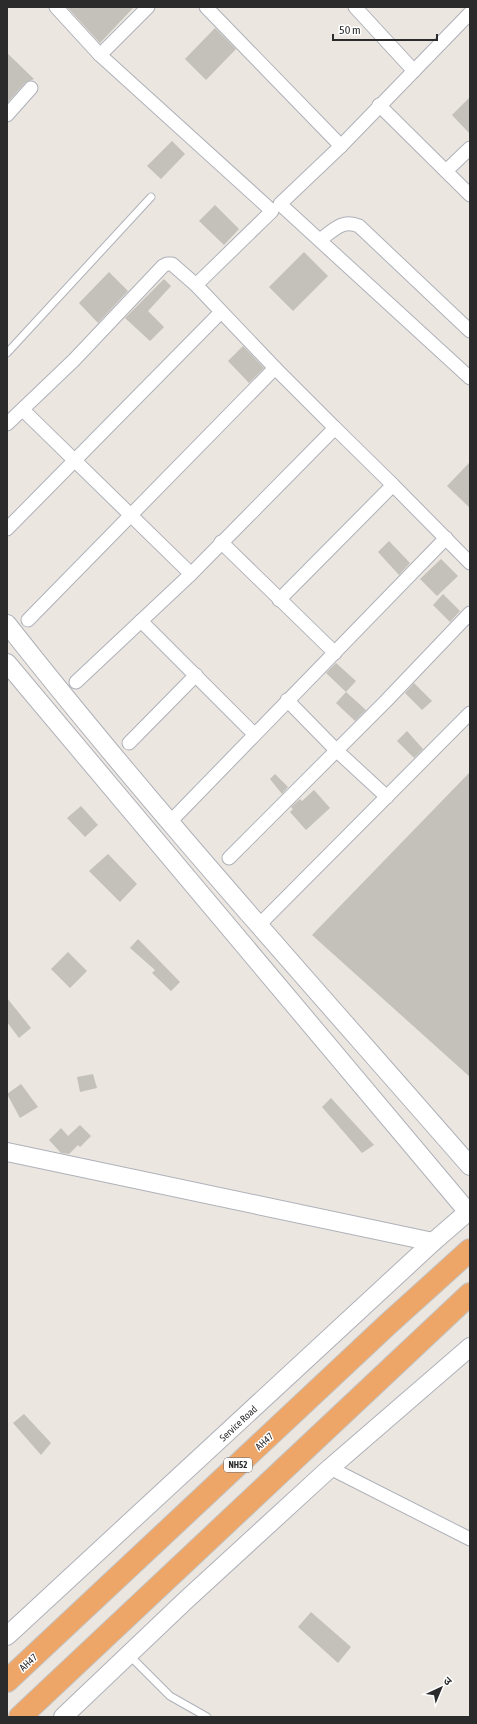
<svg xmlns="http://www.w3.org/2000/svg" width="477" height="1724" font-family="'Asap Condensed','Noto Sans Devanagari',sans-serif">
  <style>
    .building { fill: #c4c0ba }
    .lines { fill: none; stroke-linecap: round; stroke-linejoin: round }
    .lane-casing { stroke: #afb1ba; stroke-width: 9 }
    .street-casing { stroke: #afb1ba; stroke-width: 15 }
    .secondary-casing { stroke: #afb1ba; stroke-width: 20 }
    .highway-casing { stroke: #c4c4c4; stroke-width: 24 }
    .lane { stroke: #fff; stroke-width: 7 }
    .street { stroke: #fff; stroke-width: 13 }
    .secondary { stroke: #fff; stroke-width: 18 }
    .highway { stroke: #eda668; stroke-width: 22 }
    .labels { text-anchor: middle; stroke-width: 3; stroke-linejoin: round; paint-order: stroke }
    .shield { fill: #fff; stroke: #6b6b6b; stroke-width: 1 }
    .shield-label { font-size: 9px; font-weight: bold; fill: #2b2b2b }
    .street-label { font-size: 10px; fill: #2b2b2b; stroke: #fff }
  </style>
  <rect width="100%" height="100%" fill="#ebe6df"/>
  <g class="building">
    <path d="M67,7H134L100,43Z"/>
    <path d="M215,28L236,49L206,80L185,59Z"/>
    <path d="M7,53L34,79L25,83L7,103Z"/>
    <path d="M470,97V134L452,115Z"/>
    <path d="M172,141L185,154L161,179L147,166Z"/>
    <path d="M215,205L239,229L224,245L199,221Z"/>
    <path d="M304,252L328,276L293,311L269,287Z"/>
    <path d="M109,272L128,291L98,323L79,303Z"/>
    <path d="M164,279L171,286L148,311L164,327L150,341L125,318Z"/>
    <path d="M243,346L264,368L249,383L228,361Z"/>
    <path d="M470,462V508L447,486Z"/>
    <path d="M389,541L410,563L399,575L378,552Z"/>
    <path d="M441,559L458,576L437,596L420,579Z"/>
    <path d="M443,594L460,611L450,622L433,605Z"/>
    <path d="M336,663L356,681L346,692L326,673Z"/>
    <path d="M414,683L432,701L422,710L405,693Z"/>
    <path d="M346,692L366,710L355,721L336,703Z"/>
    <path d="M407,731L423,749L414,758L397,741Z"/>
    <path d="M470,772V1077L312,935Z"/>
    <path d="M275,774L288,787L282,794L270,779Z"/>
    <path d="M314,790L330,808L306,830L290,812L293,809L291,807L300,799L302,801Z"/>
    <path d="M81,806L98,825L85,837L67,818Z"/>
    <path d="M108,854L137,884L120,902L89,871Z"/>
    <path d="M138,939L180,982L171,991L152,973L155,970L130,948Z"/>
    <path d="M68,952L87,971L70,988L51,969Z"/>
    <path d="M7,998L31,1028L19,1038L7,1022Z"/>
    <path d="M93,1074L97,1088L80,1092L77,1077Z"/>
    <path d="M21,1084L38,1107L20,1118L7,1094Z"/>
    <path d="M331,1098L374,1145L362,1153L322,1107Z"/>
    <path d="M80,1125L91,1136L80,1147L78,1145L69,1154L61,1153L49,1140L61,1128L68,1136Z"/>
    <path d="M24,1414L51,1443L41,1455L13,1423Z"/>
    <path d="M311,1612L351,1647L338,1663L298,1627Z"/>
  </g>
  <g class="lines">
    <defs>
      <g id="lane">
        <path d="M7,353L151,197"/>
        <path d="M129,1655L170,1696L207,1717"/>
      </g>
      <g id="street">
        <path d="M56,7L100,55"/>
        <path d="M148,7L100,55L272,211L196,285"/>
        <path d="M206,7L341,146"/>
        <path d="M355,7L414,71"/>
        <path d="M470,13L341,146L280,204L470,378"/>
        <path d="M379,105L470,195"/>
        <path d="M7,115L31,88"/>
        <path d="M446,171L470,148"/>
        <path d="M320,240C334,230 342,219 359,226L470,331"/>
        <path d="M23,410L191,574"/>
        <path d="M7,424L74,360L163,266L167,264H172L196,285L275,368L28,620"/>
        <path d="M393,485L470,563"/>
        <path d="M7,529L221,312"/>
        <path d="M221,542L335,653"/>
        <path d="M279,600L393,485L335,428"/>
        <path d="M141,621L254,734"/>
        <path d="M76,682L191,574L335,428L275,368"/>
        <path d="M287,700L336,750L387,797"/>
        <path d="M129,743L196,675"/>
        <path d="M170,822L446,538"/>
        <path d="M229,858L386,701L470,613"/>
        <path d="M259,925L470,713"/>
        <path d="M330,1468L470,1539"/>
      </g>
      <g id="secondary">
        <path d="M7,624C154,811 314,987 470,1166"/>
        <path d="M7,663L468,1212"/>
        <path d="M7,1152L433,1242"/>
        <path d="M7,1636L433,1242L470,1210"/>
        <path d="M63,1717L186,1600L330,1468L470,1347"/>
      </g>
      <g id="highway">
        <path d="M7,1681L387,1325L470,1250"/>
        <path d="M20,1717L470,1294"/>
      </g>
    </defs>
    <use href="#lane" class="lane-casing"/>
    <use href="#street" class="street-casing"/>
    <use href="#secondary" class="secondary-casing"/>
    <use href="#highway" class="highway-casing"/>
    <use href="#lane" class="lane"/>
    <use href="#street" class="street"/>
    <use href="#secondary" class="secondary"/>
    <use href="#highway" class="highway"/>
  </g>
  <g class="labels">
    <rect class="shield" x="224" y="1458" width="28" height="14" rx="3"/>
    <g class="shield-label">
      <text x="238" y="1468">NH52</text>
    </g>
    <g class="street-label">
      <text transform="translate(238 1423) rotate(-43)" y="4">Service Road</text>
      <text transform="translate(264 1441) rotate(-43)" y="4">AH47</text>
      <text transform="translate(28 1662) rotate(-43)" y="4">AH47</text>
    </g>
  </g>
  <rect width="477" height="1724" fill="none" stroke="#2b2b2b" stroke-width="16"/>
  <g transform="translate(441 1688) rotate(44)" stroke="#ffffff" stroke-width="3" paint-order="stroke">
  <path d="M0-3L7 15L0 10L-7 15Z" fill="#2b2b2b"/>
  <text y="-6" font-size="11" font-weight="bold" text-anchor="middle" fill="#2b2b2b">उ</text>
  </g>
  <path d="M333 34v6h104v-6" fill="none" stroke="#2b2b2b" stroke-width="2"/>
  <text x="339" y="34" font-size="12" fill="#2b2b2b" stroke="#ffffff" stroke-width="3" paint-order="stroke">50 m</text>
</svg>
